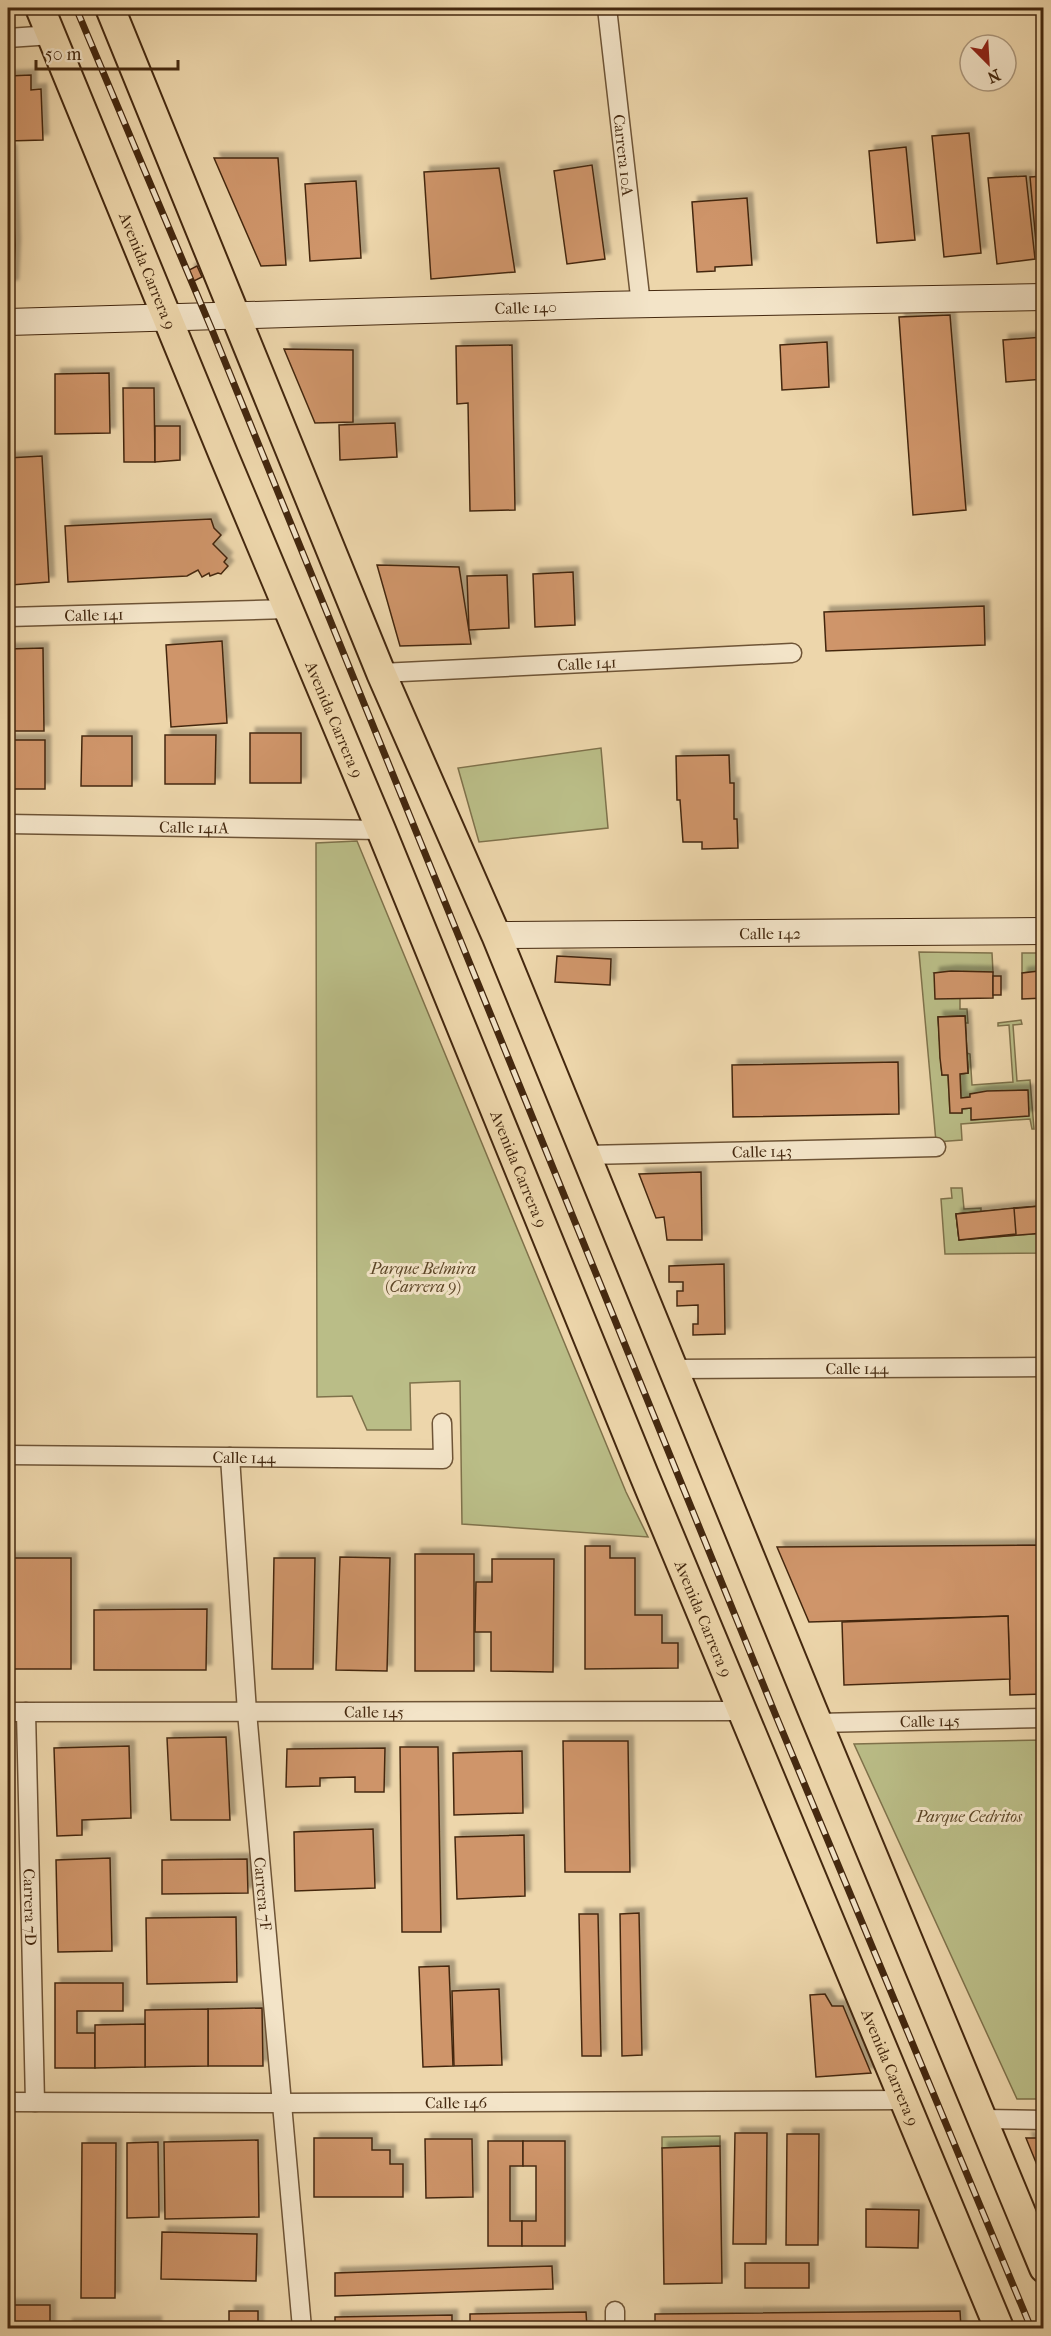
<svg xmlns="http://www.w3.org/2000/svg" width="1051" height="2336" font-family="'IM FELL French Canon',serif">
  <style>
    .green { fill: #babd87; stroke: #7f724b; stroke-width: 1.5 }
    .building { fill: #cf956b; stroke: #44280f; stroke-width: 1.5; filter: url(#shadow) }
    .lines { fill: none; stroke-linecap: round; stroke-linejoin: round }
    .street-casing { stroke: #6e5436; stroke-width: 21 }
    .secondary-casing { stroke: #44280f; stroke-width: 28 }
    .primary-casing { stroke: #44280f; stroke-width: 32 }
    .street { stroke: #f3e4c8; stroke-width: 18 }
    .secondary { stroke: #f3e4c8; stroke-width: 26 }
    .primary { stroke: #edd6ab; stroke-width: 28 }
    .rail-casing { stroke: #44280f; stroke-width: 7 }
    .rail { stroke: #f3e4c8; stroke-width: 4.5; stroke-dasharray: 14; stroke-linecap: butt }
    .labels { text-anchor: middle; stroke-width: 6; stroke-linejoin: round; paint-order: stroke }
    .street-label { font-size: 16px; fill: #44280f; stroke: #f3e4c8 }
    .park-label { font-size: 16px; font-style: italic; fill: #5c4627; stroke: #f3e4c8 }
  </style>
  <defs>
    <filter id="shadow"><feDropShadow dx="5.5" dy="-5.5" stdDeviation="1.5" flood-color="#0004"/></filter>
  </defs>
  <rect width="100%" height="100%" fill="#edd6ab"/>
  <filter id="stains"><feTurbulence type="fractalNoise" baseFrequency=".00333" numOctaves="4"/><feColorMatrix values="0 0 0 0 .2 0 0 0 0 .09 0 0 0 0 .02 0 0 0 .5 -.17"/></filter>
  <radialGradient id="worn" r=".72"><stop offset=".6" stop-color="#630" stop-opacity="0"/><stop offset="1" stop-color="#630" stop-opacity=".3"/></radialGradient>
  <g class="green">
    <path d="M601,748L608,828L479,842L458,768Z"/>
    <path d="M357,841L626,1492L648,1537L462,1524L460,1381L410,1383L411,1430H367L352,1396L317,1397L316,843Z"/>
    <path d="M919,952L992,953L993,972L934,973L960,998V1009H967L968,1023H965L964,1016L939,1017L940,1058L948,1075L950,1113H962V1109L971,1108L972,1120L1029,1115L1027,1090L970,1094V1097L961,1098L960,1074L968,1073L967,1053L970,1054L972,1085L1013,1082L1009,1025L998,1026V1023L1021,1020L1022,1024L1013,1025L1017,1081L1030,1080L1034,1129H1032L1030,1119L961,1124L962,1140L936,1142Z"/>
    <path d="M1022,953H1043V971L1022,973Z"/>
    <path d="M951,1188H962L964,1209L981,1208V1212L956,1214L959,1240L1043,1233V1253L945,1254L941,1199L952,1198Z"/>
    <path d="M1043,1740V2099H1017L854,1744Z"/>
    <path d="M720,2136V2146L662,2148V2137Z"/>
  </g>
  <g class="building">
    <path d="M31,75V90L41,89L43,140L8,141V76Z"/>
    <path d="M969,133L981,253L944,257L932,136Z"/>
    <path d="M906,147L915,240L877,243L869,151Z"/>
    <path d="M11,150L15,245L13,285L8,286V151Z"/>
    <path d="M214,158H278L286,265L261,266Z"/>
    <path d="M592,165L605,259L567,264L554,171Z"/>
    <path d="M499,168L515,272L431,279L424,172Z"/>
    <path d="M1026,176L1035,259L997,264L988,178Z"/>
    <path d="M1044,176V253H1037L1030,177Z"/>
    <path d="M356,181L361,258L310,261L305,184Z"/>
    <path d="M747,198L752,265L715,267V271L697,272L692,202Z"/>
    <path d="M197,266L202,277L194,281L189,270Z"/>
    <path d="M950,315L966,510L913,515L899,317Z"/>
    <path d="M1043,337L1044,379L1006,382L1003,340Z"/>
    <path d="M827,342L829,387L782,390L780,345Z"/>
    <path d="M512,345L515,510L470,511L468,403L457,404L456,346Z"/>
    <path d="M284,349L353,350V422L315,423Z"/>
    <path d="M109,373L110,433L55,434V374Z"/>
    <path d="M123,388H154L155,462H124Z"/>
    <path d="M395,423L397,457L340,460L339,425Z"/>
    <path d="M155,426H180V460L155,462Z"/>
    <path d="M42,456L49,582L11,585L8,523V458Z"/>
    <path d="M211,519L214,528L221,535L213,544L227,558L224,562L228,566L221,574L218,573L210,576L209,573L202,577L198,570L187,576L68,582L65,526Z"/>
    <path d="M377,565L459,567L471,644L400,646Z"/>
    <path d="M573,572L575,625L535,627L533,574Z"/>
    <path d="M507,575L509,628L469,630L467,576Z"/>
    <path d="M984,606L985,645L826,651L824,612Z"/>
    <path d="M222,641L227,723L171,727L166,645Z"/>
    <path d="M43,648L44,731H8V649Z"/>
    <rect x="250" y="733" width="51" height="50"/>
    <path d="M165,735H216L215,784H165Z"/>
    <path d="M82,736H132V786H81Z"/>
    <rect x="8" y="740" width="37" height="49"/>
    <path d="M729,755L730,783H734V819H737L738,848L702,849V842H683L680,800H677L676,756Z"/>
    <path d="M557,956L611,959L610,985L555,982Z"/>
    <path d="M951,971L993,972V998L935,999L934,973Z"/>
    <path d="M1039,971H1044V998L1022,999V973Z"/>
    <rect x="993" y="976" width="8" height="19"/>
    <path d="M965,1016L968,1073L942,1075L938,1017Z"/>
    <path d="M965,1016L968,1073L960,1074L961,1098L970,1097V1094L987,1091L1028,1090L1029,1116L971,1120V1108L962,1109V1113H950L948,1075H942L940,1058L938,1017Z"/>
    <path d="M898,1062L899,1114L733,1117L732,1065Z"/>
    <path d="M701,1172L702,1240H667L664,1217L656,1218L639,1174Z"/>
    <path d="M1040,1206H1044V1233L1016,1234L1014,1208Z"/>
    <path d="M1040,1206H1044V1233L959,1240L956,1214Z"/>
    <path d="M1014,1208L1016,1234L959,1240L956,1214Z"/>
    <path d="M724,1264L725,1334L693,1335V1324H698V1305L677,1306V1291H683V1282H669V1266Z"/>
    <path d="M1044,1545V1694L1010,1695L1008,1616L809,1622L777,1547Z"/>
    <path d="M585,1546H610V1558H635V1615H662V1643H678V1668L585,1669Z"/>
    <rect x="415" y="1554" width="59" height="117"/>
    <path d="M340,1557L390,1558L387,1671L336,1670Z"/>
    <rect x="8" y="1558" width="63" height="111"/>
    <path d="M274,1558H315L313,1669H272Z"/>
    <path d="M492,1559H554L553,1672L491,1671V1632H475L476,1582H492Z"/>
    <path d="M207,1609L206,1670H94V1610Z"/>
    <path d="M1008,1616L1010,1679L844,1685L842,1622Z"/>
    <path d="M226,1737L230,1820H171L167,1738Z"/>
    <path d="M563,1741H628L630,1872H565Z"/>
    <path d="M129,1746L131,1818L82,1820V1835L57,1836L54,1748Z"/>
    <path d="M400,1747H438L441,1932H402Z"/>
    <path d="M385,1748L384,1792H355V1777L320,1778V1786L286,1787L287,1749Z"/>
    <path d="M522,1751L523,1813L454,1815L453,1753Z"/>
    <path d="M373,1829L375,1888L295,1891L294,1832Z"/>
    <path d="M524,1835L525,1896L457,1899L455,1837Z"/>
    <path d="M110,1858L112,1951L58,1952L56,1860Z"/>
    <path d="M247,1859L248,1893L162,1894V1860Z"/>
    <path d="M639,1913L642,2055L622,2056L620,1914Z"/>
    <path d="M579,1914H598L601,2056H582Z"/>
    <path d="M236,1917L237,1982L147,1984L146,1918Z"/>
    <path d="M449,1966L453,2066L423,2067L419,1967Z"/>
    <path d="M55,1983H123V2011H77V2033H95V2068H55Z"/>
    <path d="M499,1989L502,2065L454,2066L452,1991Z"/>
    <path d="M825,1994L832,2006H843L871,2073L816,2077L810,1995Z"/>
    <path d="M262,2008L263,2066H208V2009Z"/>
    <path d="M208,2009V2066L145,2067V2010Z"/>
    <path d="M145,2024V2067L95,2068V2025Z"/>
    <path d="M735,2133H767L766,2244H733Z"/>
    <path d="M787,2134H819L818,2245H786Z"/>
    <path d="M314,2138H372V2150H390V2164H403V2197H314Z"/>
    <path d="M1026,2138H1044V2182Z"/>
    <path d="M425,2139H472L473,2197L426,2198Z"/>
    <path d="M258,2140L259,2217L165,2219L164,2142Z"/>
    <path d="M488,2141H523V2166H510V2221H522V2246H488Z"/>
    <path d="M523,2141H565V2246H522V2221H536V2166H523Z"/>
    <path d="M158,2142L159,2217L127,2218V2143Z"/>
    <path d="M82,2143H116L115,2298H81Z"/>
    <path d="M720,2146L722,2283L664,2284L662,2148Z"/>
    <path d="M866,2209L919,2210L918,2248L866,2247Z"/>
    <path d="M162,2232L257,2234L256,2281L161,2279Z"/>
    <rect x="745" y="2263" width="64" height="25"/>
    <path d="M552,2266L553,2289L335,2296V2273Z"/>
    <rect x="8" y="2305" width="42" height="23"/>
    <rect x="229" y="2311" width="29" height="17"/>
    <path d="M960,2311L961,2328H655V2314Z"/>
    <path d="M586,2312L587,2328H470V2314Z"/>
    <path d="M452,2315V2328H335V2317Z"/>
    <path d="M156,2322V2328H67V2324Z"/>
  </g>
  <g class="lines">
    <defs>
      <g id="street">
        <path id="s1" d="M607,8L641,305"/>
        <path d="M8,38L52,35"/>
        <path id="s2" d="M8,617L287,609"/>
        <path id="s3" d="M381,673L792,653"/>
        <path id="s4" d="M8,824L381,830"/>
        <path id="s5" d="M586,1155L936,1147"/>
        <path id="s6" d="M673,1369L1044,1367"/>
        <path id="s7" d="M8,1455L443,1459L442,1423"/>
        <path id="s8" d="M230,1457L247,1712L302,2328"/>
        <path id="s9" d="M8,1712L742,1711"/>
        <path id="s10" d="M26,1712L35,2102"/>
        <path id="s11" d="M818,1723L1044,1718"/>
        <path id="s12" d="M8,2102L280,2103L904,2100"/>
        <path d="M982,2119L1044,2120"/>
        <path d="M615,2328V2311"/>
      </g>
      <g id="secondary">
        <path id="s13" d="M8,322L600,305L1044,297"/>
        <path id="s14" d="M496,935L1044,931"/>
      </g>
      <g id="primary">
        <path id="s15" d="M40,8L224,456L381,830L644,1475L999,2328"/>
        <path d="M110,8L381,673L496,935L812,1709L1044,2268"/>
      </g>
    </defs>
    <use href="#street" class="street-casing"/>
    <use href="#secondary" class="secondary-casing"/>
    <use href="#primary" class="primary-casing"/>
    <use href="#street" class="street"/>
    <use href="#secondary" class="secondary"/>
    <use href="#primary" class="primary"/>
    <defs>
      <path id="rail" d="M76,8L212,330L776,1716L1031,2328"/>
    </defs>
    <use href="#rail" class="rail-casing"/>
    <use href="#rail" class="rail"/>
  </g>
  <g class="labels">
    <g class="street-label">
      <text dy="6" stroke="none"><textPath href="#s1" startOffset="148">Carrera 10A</textPath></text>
      <text dy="6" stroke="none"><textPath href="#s15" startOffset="284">Avenida Carrera 9</textPath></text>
      <text dy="6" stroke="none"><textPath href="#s13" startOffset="518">Calle 140</textPath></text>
      <text dy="6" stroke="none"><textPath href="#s2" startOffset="86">Calle 141</textPath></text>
      <text dy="6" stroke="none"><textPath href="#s3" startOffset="206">Calle 141</textPath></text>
      <text dy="6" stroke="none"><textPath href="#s15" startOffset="770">Avenida Carrera 9</textPath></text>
      <text dy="6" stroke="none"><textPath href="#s4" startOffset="186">Calle 141A</textPath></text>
      <text dy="6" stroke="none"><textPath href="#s14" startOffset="274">Calle 142</textPath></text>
      <text dy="6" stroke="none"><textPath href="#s5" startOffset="176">Calle 143</textPath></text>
      <text dy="6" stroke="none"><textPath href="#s15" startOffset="1256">Avenida Carrera 9</textPath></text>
      <text dy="6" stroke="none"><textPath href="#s6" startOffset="184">Calle 144</textPath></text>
      <text dy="6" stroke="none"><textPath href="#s7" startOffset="236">Calle 144</textPath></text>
      <text dy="6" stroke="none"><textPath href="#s15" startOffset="1742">Avenida Carrera 9</textPath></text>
      <text dy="6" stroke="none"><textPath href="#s9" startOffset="366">Calle 145</textPath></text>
      <text dy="6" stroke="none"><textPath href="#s11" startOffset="112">Calle 145</textPath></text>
      <text dy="6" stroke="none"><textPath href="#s8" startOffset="438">Carrera 7F</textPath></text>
      <text dy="6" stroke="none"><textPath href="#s10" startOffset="195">Carrera 7D</textPath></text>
      <text dy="6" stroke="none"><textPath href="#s15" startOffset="2228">Avenida Carrera 9</textPath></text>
      <text dy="6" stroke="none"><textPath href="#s12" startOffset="448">Calle 146</textPath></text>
    </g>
    <g class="park-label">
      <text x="423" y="1274">Parque Belmira<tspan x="423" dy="18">(Carrera 9)</tspan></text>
      <text x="969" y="1822">Parque Cedritos</text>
    </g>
  </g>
  <rect width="1051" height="2336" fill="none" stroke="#edd6ab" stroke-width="30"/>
  <rect x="9" y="9" width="1033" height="2318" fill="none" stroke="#44280f" stroke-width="3"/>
  <rect x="15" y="15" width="1021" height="2306" fill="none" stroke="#44280f" stroke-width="1.5"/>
  <g transform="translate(988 63) rotate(156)"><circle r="28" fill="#f3e4c8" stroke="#ad997e" stroke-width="1.5"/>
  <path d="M0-4.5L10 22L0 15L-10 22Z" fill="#8f2418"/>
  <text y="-9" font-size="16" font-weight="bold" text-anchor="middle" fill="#44280f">N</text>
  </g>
  <path d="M36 60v9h142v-9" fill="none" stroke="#44280f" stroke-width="3"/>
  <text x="45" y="60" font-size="18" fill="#44280f" stroke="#f3e4c8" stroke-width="4.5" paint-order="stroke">50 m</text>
  <rect width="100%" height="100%" filter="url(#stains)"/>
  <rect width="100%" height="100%" fill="url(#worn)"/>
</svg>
